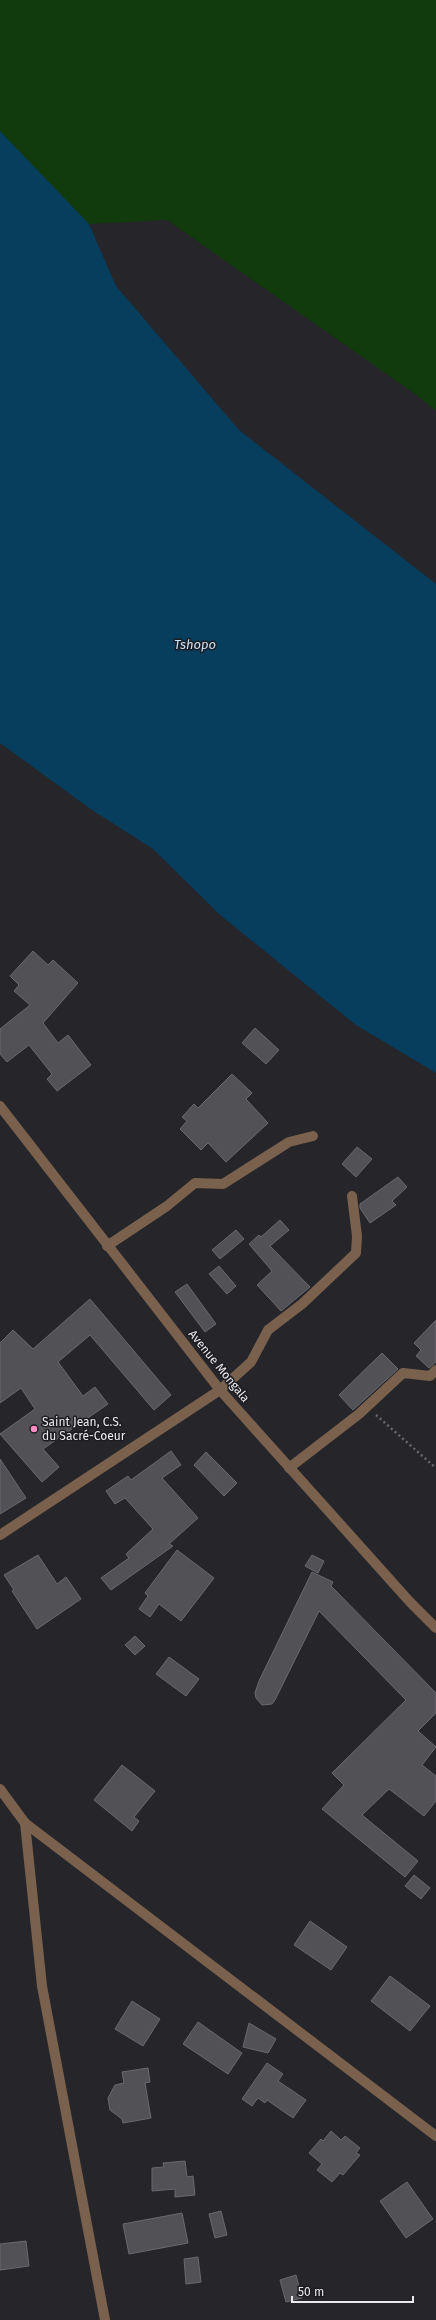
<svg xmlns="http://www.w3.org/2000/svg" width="436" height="2320" font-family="'Fira Sans',sans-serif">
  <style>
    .green { fill: #113a0d }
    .water { fill: #073d5d }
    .building { fill: #525156; stroke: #6a696f }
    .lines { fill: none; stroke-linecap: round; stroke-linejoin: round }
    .path { stroke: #69686d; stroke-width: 2.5; stroke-dasharray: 2 3; stroke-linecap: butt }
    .minor { stroke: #79614d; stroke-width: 10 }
    .poi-dot { fill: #fb8fc4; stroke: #1d1c21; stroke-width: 1.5 }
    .labels { text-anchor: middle; stroke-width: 3; stroke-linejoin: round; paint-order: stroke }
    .street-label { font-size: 12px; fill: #eae9ec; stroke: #1d1c21 }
    .poi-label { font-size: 12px; fill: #eae9ec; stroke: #1d1c21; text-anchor: start }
    .water-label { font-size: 13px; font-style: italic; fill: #c1e2fc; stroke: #1d1c21 }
  </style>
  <rect width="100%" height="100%" fill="#26252a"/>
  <path class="green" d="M0,0H436V411L415,394L167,220L89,224L0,157Z"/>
  <path class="water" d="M0,131L89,224L116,286L239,430L436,584V1073L356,1025L220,915L153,849L92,810L0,743Z"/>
  <g class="building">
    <path d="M33,951L48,965L53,960L78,983L43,1023L58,1043L68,1035L91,1065L57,1091L47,1079L52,1074L29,1045L7,1062L0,1054V1029L30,1005L14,991L19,985L10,976Z"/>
    <path d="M255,1028L279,1050L266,1064L242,1043Z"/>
    <path d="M232,1074L252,1093L246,1099L268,1123L226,1162L208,1143L201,1150L180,1129L187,1121L182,1117L194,1104L198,1108Z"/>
    <path d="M357,1147L372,1159L356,1177L342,1164Z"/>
    <path d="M398,1177L407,1187L392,1201L396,1205L370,1223L360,1208V1204Z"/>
    <path d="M280,1220L289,1230L270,1246L310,1287L281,1311L257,1285L272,1271L249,1244L259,1235L261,1237Z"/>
    <path d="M236,1230L244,1239L220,1259L212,1250Z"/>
    <path d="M219,1266L236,1286L227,1294L209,1274Z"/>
    <path d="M187,1284L216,1324L205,1332L175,1292Z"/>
    <path d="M90,1299L171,1395L154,1410L90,1335L58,1362L83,1396L95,1387L108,1404L43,1449L59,1467L42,1482L0,1434L35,1409L21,1388L0,1403V1343L13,1330L33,1349Z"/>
    <path d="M436,1320V1362L429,1368L416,1356L421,1350L414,1343Z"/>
    <path d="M382,1353L398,1369L353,1410L339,1395Z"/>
    <path d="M171,1451L181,1465L162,1478L198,1518L169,1544L173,1546L111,1590L101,1578L129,1558L126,1554L153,1529L125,1498L115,1504L106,1491L128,1476L131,1480Z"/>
    <path d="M206,1452L237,1483L224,1496L194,1465Z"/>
    <path d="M0,1459L26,1498L0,1514Z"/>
    <path d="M177,1550L214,1578L181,1621L159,1604L150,1617L139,1609L148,1596L145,1593Z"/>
    <path d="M38,1555L57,1584L66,1577L81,1599L37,1629L12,1591L14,1590L4,1575Z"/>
    <path d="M312,1555L324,1561L318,1573L305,1566Z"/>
    <path d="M312,1572L333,1582L331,1586L436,1693V1713L418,1731L436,1747L422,1765L436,1776V1801L424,1816L389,1789L362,1815L418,1861L405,1877L322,1809L344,1785L332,1773L406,1700L319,1611L275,1700L272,1704L262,1705L256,1698L255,1693L259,1681Z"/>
    <path d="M135,1636L145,1646L135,1655L125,1645Z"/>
    <path d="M169,1657L199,1679L186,1696L156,1674Z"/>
    <path d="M122,1765L155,1791L134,1817L139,1821L132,1831L94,1800Z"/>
    <path d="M414,1875L430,1888L421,1899L405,1886Z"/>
    <path d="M310,1921L347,1947L331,1970L294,1945Z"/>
    <path d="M390,1976L430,2006L410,2031L371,2001Z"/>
    <path d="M132,2001L160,2019L143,2046L115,2029Z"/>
    <path d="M198,2022L242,2053L228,2074L183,2044Z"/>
    <path d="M249,2023L276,2039L268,2053L243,2047Z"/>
    <path d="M267,2063L283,2074L278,2081L306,2100L293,2118L267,2100L265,2103L258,2098L252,2106L242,2099Z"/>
    <path d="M148,2068L150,2082L145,2083L151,2118L123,2123L122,2119L110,2110L108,2098L115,2085L124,2083L122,2072Z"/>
    <path d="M331,2131L341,2140L345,2136L360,2148L356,2153L360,2155L343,2175L340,2173L332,2182L317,2170L322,2164L309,2153L321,2139L323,2141Z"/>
    <path d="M185,2161L187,2177L193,2176L195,2195L175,2197V2189L152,2191V2168L164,2167L163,2163Z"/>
    <path d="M407,2182L433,2219L406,2238L380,2201Z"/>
    <path d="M221,2211L227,2235L215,2238L209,2214Z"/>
    <path d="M182,2213L188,2243L129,2254L123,2224Z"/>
    <path d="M26,2241L29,2266L0,2270V2244Z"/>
    <path d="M198,2257L201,2282L186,2284L184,2259Z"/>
    <path d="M296,2275L302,2298L286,2302L280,2280Z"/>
  </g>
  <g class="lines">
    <path class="path" d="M376,1415L436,1468"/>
    <g class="minor">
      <path d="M0,1106L220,1390L410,1602L436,1628"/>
      <path d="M107,1246L167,1206L195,1183L223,1184L289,1142L313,1136"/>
      <path d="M289,1468L359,1414L403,1373L430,1376L436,1370"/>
      <path d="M0,1535L220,1390L251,1362L268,1330L302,1304L356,1253L357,1236L352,1196"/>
      <path d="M0,1789L25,1823L436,2136"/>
      <path d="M25,1823L42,1986L105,2320"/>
    </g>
  </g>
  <circle class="poi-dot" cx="34" cy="1429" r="4"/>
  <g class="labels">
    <g class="street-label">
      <text transform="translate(219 1366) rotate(51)" y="4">Avenue Mongala</text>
    </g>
    <g class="poi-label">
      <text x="42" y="1426">Saint Jean, C.S.<tspan x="42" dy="14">du Sacré-Coeur</tspan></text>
    </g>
    <g class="water-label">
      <text x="195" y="649">Tshopo</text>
    </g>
  </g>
  <path d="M292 2296v6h121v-6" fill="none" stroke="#eae9ec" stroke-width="2"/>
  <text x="298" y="2296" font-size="12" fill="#eae9ec" stroke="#1d1c21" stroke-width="3" paint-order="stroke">50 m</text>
</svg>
